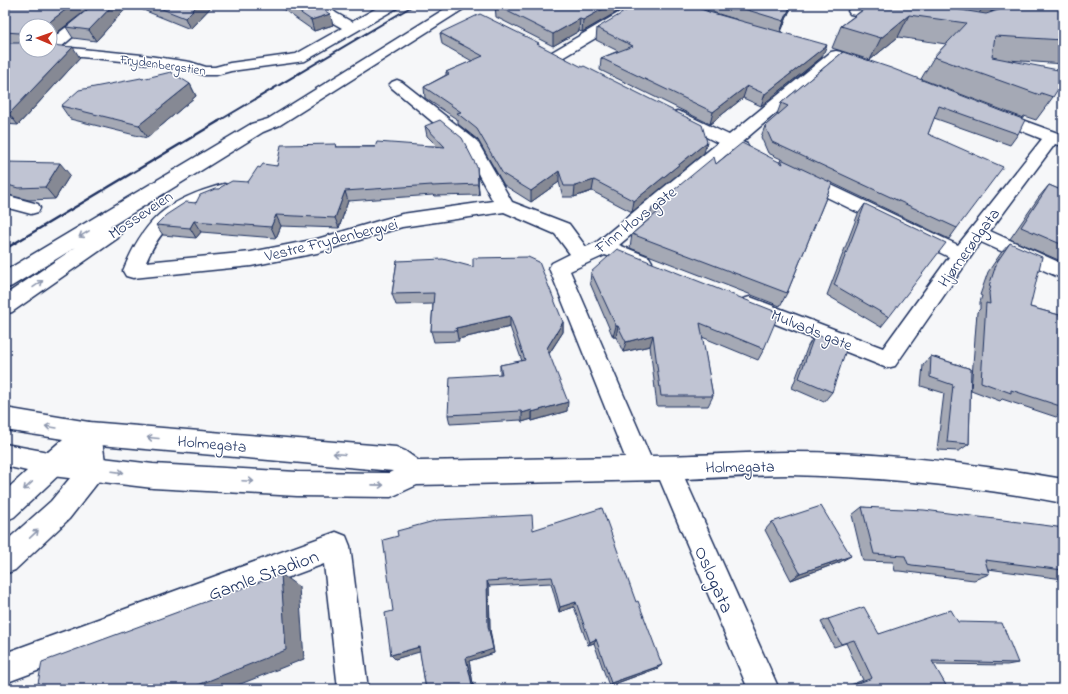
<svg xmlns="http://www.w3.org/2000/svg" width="1068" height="694" font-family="'Indie Flower',sans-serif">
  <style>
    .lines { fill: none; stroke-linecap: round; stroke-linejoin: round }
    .minor-casing { stroke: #1b2f5e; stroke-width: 3 }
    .major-casing { stroke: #1b2f5e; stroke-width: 3 }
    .highway-casing { stroke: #1b2f5e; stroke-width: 3 }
    .minor { fill: #fff; fill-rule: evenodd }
    .major { fill: #fff; fill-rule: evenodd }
    .highway { fill: #fff; fill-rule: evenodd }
    .rail-far1 { stroke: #1b2f5e; stroke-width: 2 }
    .rail { stroke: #1b2f5e; stroke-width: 2.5 }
    .wall { fill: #a5a9b5; stroke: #1b2f5e }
    .shaded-wall { fill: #868994; stroke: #1b2f5e }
    .building { fill: #c0c4d3; stroke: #1b2f5e }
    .oneway { stroke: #8d97ae }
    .labels { text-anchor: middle; stroke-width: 3; stroke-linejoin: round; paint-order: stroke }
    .far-street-label { font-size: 13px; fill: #1b2f5e; stroke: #fff }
    .street-label { font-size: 16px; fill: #1b2f5e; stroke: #fff }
    .near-street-label { font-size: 19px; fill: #1b2f5e; stroke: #fff }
  </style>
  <rect width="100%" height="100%" fill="#f6f7f9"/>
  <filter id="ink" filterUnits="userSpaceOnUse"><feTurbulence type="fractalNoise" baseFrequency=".025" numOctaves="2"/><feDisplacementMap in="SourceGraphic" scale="8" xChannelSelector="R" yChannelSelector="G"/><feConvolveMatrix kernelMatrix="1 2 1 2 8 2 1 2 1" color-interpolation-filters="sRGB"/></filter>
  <g filter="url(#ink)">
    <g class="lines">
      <defs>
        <g id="minor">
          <path d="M95,5H110L61,47L142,55L190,62L206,67H215L230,63L296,54L342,28L326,19L312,5H327L336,13L352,22L382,5H399L397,8L305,61L231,71L216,75H204L187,70L142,63L41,53L39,50H50V42L60,32Z"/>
          <path d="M632,5H648L646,8L562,58L557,59L552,58L550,55L552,52Z"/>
          <path d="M997,5H1011C1003,17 992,36 975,32L973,29L975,26L990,17Z"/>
          <path d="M855,7L889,13L894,14L896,17L894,20L889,21L850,14L848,11L850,8Z"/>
          <path d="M836,51L841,52L843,55L841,58L742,142L747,144L749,148L747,152L741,153L732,150L619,245L649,257L652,262L649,267L642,269L605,255L570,271L650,456C696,456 742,452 789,452C881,452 972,463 1063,479V503C973,486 883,477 791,475C756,475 720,478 685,479L779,689H748L660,480L417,485L391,497L297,496L153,488L52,476L43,472L39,464L43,456L52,452L153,464L297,472L389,473L393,471L89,444L80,441L77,433L80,425L89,422L396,447L405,451L419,461L625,457L549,268L552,263L570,254L555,234L504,212L402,227L317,253L251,266L133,278L126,276L123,271C145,217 169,199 224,184L230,186L233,190L230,194C187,211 166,216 146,262L251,252L317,239L402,214L493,201L464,148L392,88L389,85L392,82L397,80L402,82L477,141L512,202L569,224L586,247L597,242L718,143L671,119L669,116L671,113L677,111L683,113L729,135L831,52Z"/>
          <path d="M995,110L1063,135V146L1055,144L990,231L1063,264V279L981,242L895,366L887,368L743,311L740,305L743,299L750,297L883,348L949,257L796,182L793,178L796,174L802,172L808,174L958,245L1042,139L989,118L987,115L989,112Z"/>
          <path d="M5,195L38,204L40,208L38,212L31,214L5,207Z"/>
          <path d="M336,532L346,536L350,546L368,689H338L324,564L5,683V653Z"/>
        </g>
        <path id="major" d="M5,408L89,422L98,425L101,433L106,469L102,477L69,519L15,570L5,574V542L51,501L80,466L79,456L14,517L5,521V491L27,471L5,466V444L48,452L63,439L5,430Z"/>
        <path id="highway" d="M451,5H467L465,8L280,125L263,132L110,227L118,228L121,233L118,238L12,312L5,314V295L76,247L12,286L5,289V271L251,124L268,119Z"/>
      </defs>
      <use href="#minor" class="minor-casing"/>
      <use href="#major" class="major-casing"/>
      <use href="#highway" class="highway-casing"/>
      <use href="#minor" class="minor"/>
      <use href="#major" class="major"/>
      <use href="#highway" class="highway"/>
      <path class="rail-far1" d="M217,122L414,5"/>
      <path class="rail" d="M5,249L219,121"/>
    </g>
    <g class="wall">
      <path d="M5,5H129L96,41L73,38L66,27L90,7L59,31L50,40V26H26V50L80,58L18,125L5,124Z"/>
      <path d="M131,5H213L190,29Z"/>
      <path d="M277,5H318L333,25L314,31Z"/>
      <path d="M495,5H629L582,32L579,31L553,46L496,17Z"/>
      <path d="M690,5H792L781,32L822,57L761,106L743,98L710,124L600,70L601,58L618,51L596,40L597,28L709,12L738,20Z"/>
      <path d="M868,5H996L990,12L1063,5V64L1008,60L1053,97L1036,120L1024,116L1023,118L921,79L934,57L946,44L898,37L870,60L832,48L841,26L869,5Z"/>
      <path d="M440,33L539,45L704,153L632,212L592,191L574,197H563L559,182L531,202L504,185L478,140L458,124V120L425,98L424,87L446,75V72L472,61L442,44Z"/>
      <path d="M843,52L1018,134L1010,145L934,118L928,134L957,228L949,239L832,183L787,293L780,306L630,248L632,234L649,219L652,208L716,164L780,162L781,159L768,153L761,137L765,126L779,114H777L781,103Z"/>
      <path d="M142,79L190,84L196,96L147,138L70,119L61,106Z"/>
      <path d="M425,126L478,177L479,195L434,196L433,195L348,201L339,228L281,226L276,238L201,232L196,238L163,235L156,225L219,189L248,182L260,168L277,166L336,144L337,147L437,146L427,136Z"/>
      <path d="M5,162L70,175L55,199L29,200L5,194Z"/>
      <path d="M1049,185L1063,191V262L1010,239L1039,197Z"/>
      <path d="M865,204L889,317L881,327L827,295L858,214Z"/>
      <path d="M1010,243L1030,307L1063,316V412L1056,417L1002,399L1000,401L971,390L977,312L980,309V302L982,296L980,295L988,272L1001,253Z"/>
      <path d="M397,261L563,322V332L549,354L567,411L532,421V419L522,422L521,420L450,424L448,415L500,374V365L522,361L510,327L458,339L459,341L434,342L431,331L433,304L396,305L392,294Z"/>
      <path d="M591,272L764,349L758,360L702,337L713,396L708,406H657L650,346L623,352L616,337H613L590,283Z"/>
      <path d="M815,334L832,392L824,402L792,388L808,346Z"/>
      <path d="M931,356L971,369L969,444L959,451L937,450L944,393L921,386L923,365Z"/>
      <path d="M862,507L1063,528V579L988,569L989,574L974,580L899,571H895L893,562L863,561L852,515Z"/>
      <path d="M772,522L840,562L791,580L765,530Z"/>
      <path d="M533,530L658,668L609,686L594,643L588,645L574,607L559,612L551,583L489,586L490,630L494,653L469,661L474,689H426L420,651L395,659L391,655L393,611Z"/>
      <path d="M828,619L879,634L958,622L1018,663L1007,665L933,664L948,689H849L848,686L863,680L846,643L834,647L821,622Z"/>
    </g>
    <g class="shaded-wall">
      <path d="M72,5H93L59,31L50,40V26H46L52,20Z"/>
      <path d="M113,5H129L96,41L89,30Z"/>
      <path d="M198,5H213L190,29L185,18Z"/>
      <path d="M610,5H629L582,32L583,20Z"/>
      <path d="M791,5H792L780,33L784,21Z"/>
      <path d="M984,5H996L986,18L973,24Z"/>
      <path d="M330,14L333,25L314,31L311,20Z"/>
      <path d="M909,15L898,37L870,60L881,38Z"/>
      <path d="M580,19L579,31L553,46V34Z"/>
      <path d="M827,45L822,57L761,106L765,94Z"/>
      <path d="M73,47L80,58L18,125L9,114Z"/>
      <path d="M190,84L196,96L147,138L139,125Z"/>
      <path d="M747,86L743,98L710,124L713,112Z"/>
      <path d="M707,142L704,153L632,212L634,201Z"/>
      <path d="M60,163L70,175L55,199L45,187Z"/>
      <path d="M477,167L478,177L479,195L478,184Z"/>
      <path d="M559,171V182L531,202V191Z"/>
      <path d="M594,180L592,191L574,197L575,186Z"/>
      <path d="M345,191L348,201L339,228L335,218Z"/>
      <path d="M276,215L281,226L276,238L271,227Z"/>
      <path d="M194,221L201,232L196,238L190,228Z"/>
      <path d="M510,316V327L458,339L456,328Z"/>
      <path d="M563,322V332L546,358L547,348Z"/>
      <path d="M616,326H618L616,337H613Z"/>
      <path d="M653,335L650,346L623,352L626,342Z"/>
      <path d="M568,402L567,411L532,421V412Z"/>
      <path d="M532,410V419L522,422V413Z"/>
      <path d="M851,556L840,562L791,580L800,573Z"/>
      <path d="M281,574L299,587L304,659L228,689H188Z"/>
      <path d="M487,581L489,586L490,630L494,653L469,661L474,689H473L466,658L488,626Z"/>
      <path d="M576,602L574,607L559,612L560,607Z"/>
      <path d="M596,639L594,643L588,645L590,642Z"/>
      <path d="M419,647L423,651L395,659L391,655Z"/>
      <path d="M662,665L658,668L609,686L611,683Z"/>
      <path d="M5,685L27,688V689H5Z"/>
    </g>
    <g class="building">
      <path d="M5,5H72L52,20L46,26H26V50H50V45L73,47L9,114L5,113V43H19L26,39L24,37H20L19,33L5,32Z"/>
      <path d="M93,5H113L89,30L66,27Z"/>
      <path d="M152,5H198L185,18Z"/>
      <path d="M289,5H318L322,9L330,14L311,20Z"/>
      <path d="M495,5H610L583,20L580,19L553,34Z"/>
      <path d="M636,5H690L709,12L827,45L765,94L747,86L713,112L601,58L633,46L597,28Z"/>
      <path d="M731,5H791L784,21Z"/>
      <path d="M870,5H930L986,14L1008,7L1010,5H1063V40L995,36L992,57L1063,71V81L1053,97L1041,93L1040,95L934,57L966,23L909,15L881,38L841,26Z"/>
      <path d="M480,14L539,43L537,44L582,67L584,66L702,125L707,142L634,201L594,180L575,186H564L559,171L531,191L503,174L477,129L457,113L461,112L424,87L449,74L446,72L483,56L440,33Z"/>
      <path d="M843,52L891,68L1025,120L1018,134L939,106L928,134L1003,167L957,228L772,142L765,126L788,106L781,103Z"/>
      <path d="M171,72L190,84L139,125L61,106L79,90L141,78L142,79Z"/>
      <path d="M440,120L462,138L477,167L478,184L432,186V185L345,191L335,218L276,215L271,227L194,221L190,228L156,225L166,215L186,202L196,203L200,195L215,189H219L221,187L232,181L248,182L258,167L260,168L263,164L277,166L281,145L336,144V147H375L377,142L445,147L425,126Z"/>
      <path d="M742,143L783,164L781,159L832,183L787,293L632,234L658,212L652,208L714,157L716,164Z"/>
      <path d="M5,162L60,163L45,187L18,188L5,184Z"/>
      <path d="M1049,185L1063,191V245L1021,227Z"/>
      <path d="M865,204L946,243L889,317L834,285Z"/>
      <path d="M1010,243L1042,257L1030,307L1063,316V407L1011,390V393L981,382L986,303L990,304L989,293L991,286H989L997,262Z"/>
      <path d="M617,249L779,313L764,349L700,323L713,396H661L653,335L626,342L618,326H616L591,272Z"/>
      <path d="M528,257L539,262L563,322L547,348L568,402L532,412V410L522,413L521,411L448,415L450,377L502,374L500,365L525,360L510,316L456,328L457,331H431L434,293L392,294L397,261L443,259L473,267V258Z"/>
      <path d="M815,334L847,347L832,392L799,378Z"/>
      <path d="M931,356L971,369L969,444L947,442L953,385L930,377Z"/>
      <path d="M821,506L851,556L800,573L772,522Z"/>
      <path d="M862,507L924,510L1050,526L1063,528V570L985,560L989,574L912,565L908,564L905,556L874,554Z"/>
      <path d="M602,508L636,602L638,601L662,665L611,683L596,639L590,642L576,602L560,607L552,577L487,581L488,626L493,649L466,658L473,689H426L419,647L391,655L385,613L393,611L383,540L398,536L397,531L438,520L532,515L533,530Z"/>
      <path d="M281,574L286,650L188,689H37L42,662Z"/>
      <path d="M864,607L879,634L951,610L958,622L1002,623L1018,663L932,661L948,689H858L856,684L872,678L854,640L841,644L828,619Z"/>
    </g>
    <defs><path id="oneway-shaft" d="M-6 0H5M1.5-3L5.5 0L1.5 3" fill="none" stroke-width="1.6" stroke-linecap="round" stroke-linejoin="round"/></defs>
    <g class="oneway">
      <use href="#oneway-shaft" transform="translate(84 234) rotate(149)"/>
      <use href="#oneway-shaft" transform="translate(38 284) rotate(-35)"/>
      <use href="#oneway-shaft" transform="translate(51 427) rotate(-171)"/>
      <use href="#oneway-shaft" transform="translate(153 438) rotate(-175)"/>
      <use href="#oneway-shaft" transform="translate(339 454) rotate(-175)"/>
      <use href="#oneway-shaft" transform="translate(118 472) rotate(7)"/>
      <use href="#oneway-shaft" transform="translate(248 481) rotate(3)"/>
      <use href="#oneway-shaft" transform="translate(378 485) rotate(1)"/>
      <use href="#oneway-shaft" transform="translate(28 486) rotate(137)"/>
      <use href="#oneway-shaft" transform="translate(34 534) rotate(-43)"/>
    </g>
  </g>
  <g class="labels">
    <g class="far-street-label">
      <text transform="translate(163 64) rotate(8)" y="5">Frydenbergstien</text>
    </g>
    <g class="street-label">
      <text transform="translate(140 214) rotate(-34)" y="6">Mosseveien</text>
      <text transform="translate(635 219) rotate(-38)" y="6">Finn Hovs gate</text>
      <text transform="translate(331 239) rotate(-14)" y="6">Vestre Frydenbergvei</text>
      <text transform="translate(968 247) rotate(-54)" y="6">Hjørnerødgata</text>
      <text transform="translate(812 329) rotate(22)" y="6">Mulvads gate</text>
      <text transform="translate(212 443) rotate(5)" y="6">Holmegata</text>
      <text transform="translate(740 466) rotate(-1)" y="6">Holmegata</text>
    </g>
    <g class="near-street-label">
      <text transform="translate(263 574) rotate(-20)" y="7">Gamle Stadion</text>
      <text transform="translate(715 579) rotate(66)" y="7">Oslogata</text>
    </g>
  </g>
  <rect width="1068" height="694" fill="none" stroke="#fff" stroke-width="20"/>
  <rect x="10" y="10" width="1048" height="674" fill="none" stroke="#1b2f5e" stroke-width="1.5" filter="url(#ink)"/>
  <g transform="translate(38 38) rotate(272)"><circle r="19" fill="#ffffff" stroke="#a4acbf"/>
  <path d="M0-3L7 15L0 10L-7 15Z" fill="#c8321e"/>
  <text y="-6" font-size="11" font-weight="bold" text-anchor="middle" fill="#1b2f5e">N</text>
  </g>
</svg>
